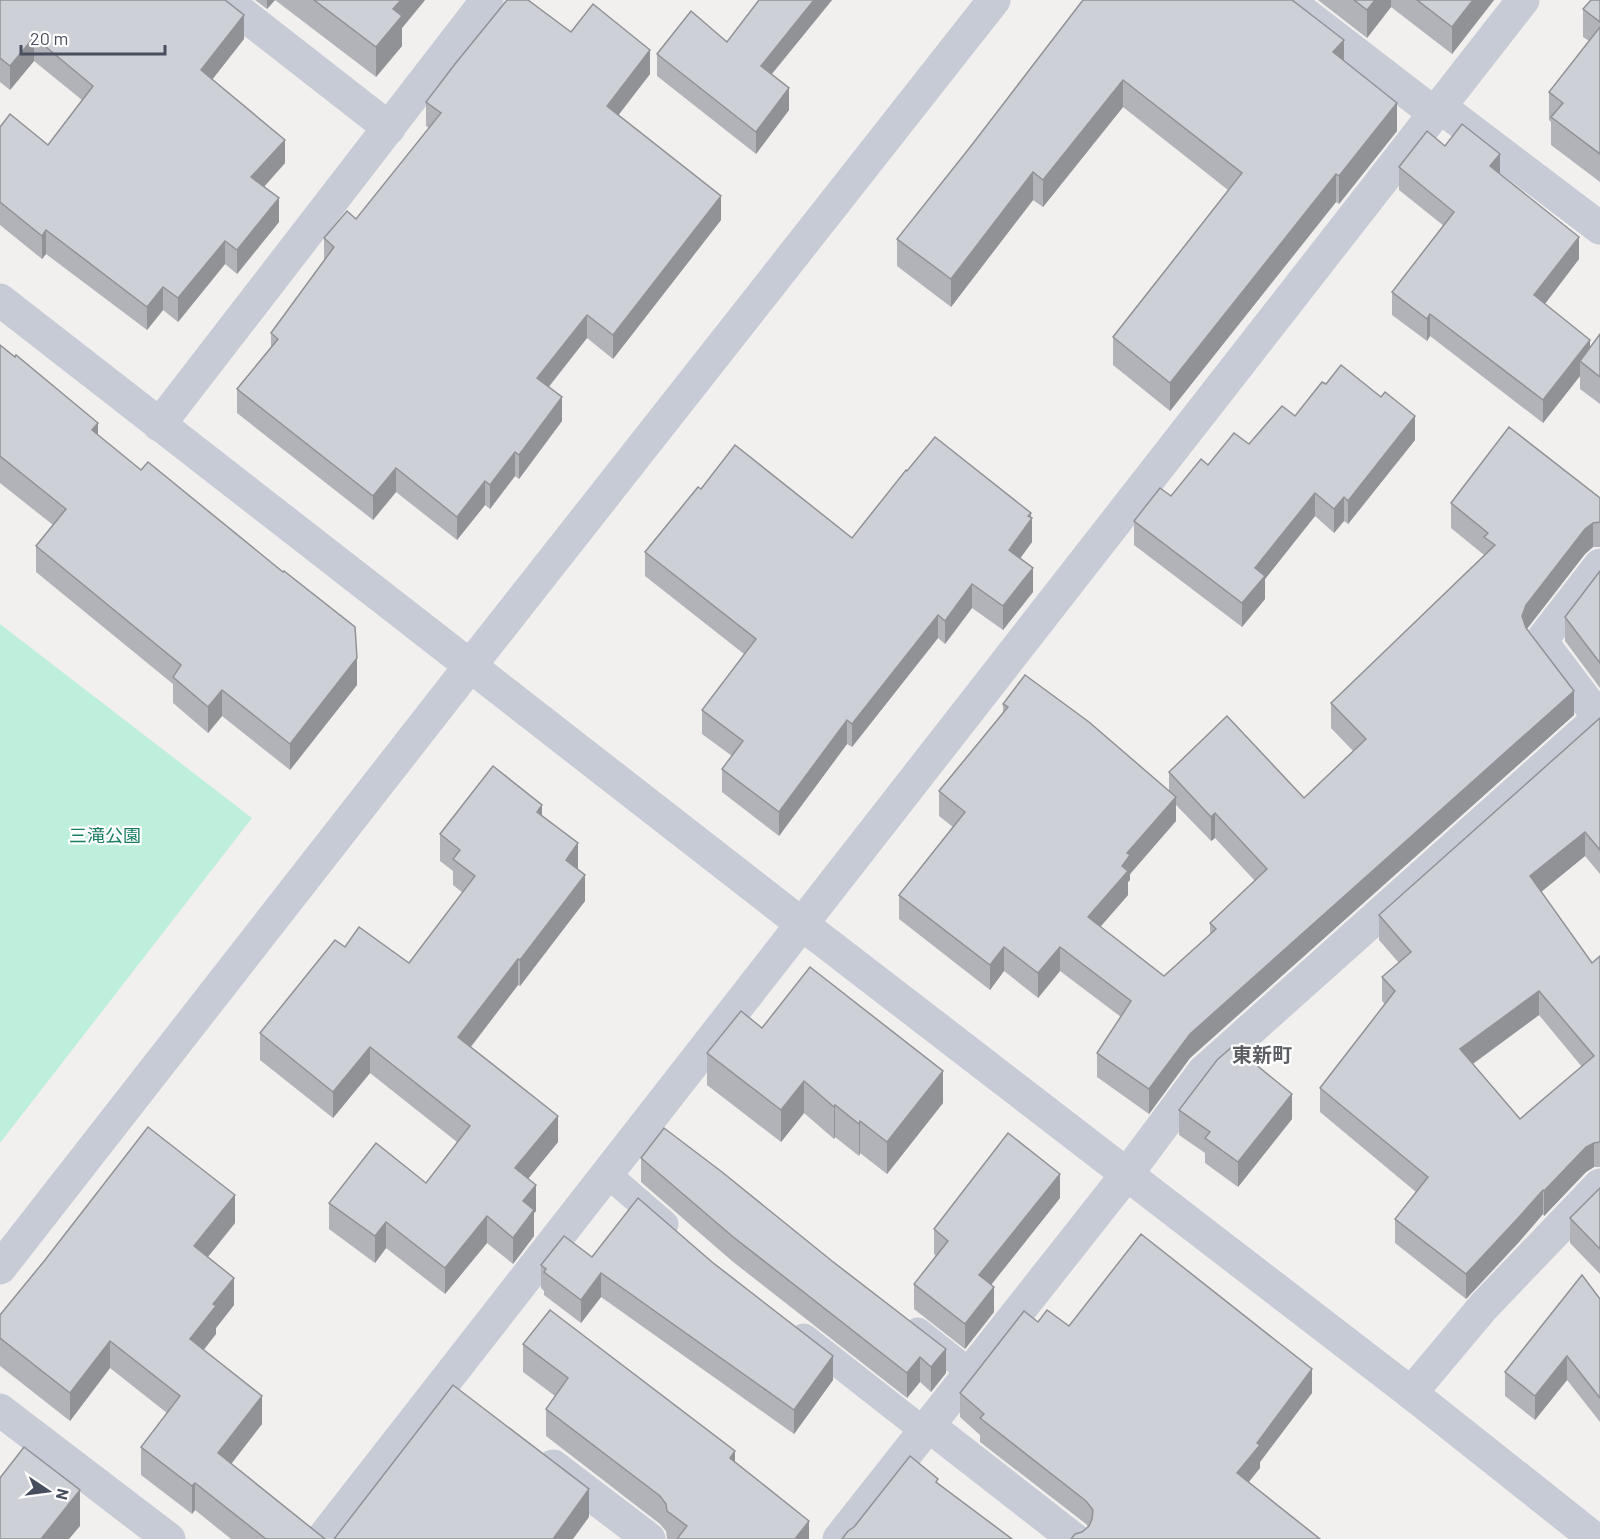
<svg xmlns="http://www.w3.org/2000/svg" width="1600" height="1539" font-family="Barlow,'Noto Sans JP',sans-serif">
  <style>
    .green { fill: #beefdc }
    .lines { fill: none; stroke-linecap: round; stroke-linejoin: round }
    .service { stroke: #c6cbd6; stroke-width: 27 }
    .minor { stroke: #c6cbd6; stroke-width: 33 }
    .tertiary { stroke: #c6cbd6; stroke-width: 33 }
    .wall { fill: #b1b3b9; fill-rule: evenodd }
    .shaded-wall { fill: #909296 }
    .building { fill: #ced0d7; stroke: #909296; stroke-width: 1.5; fill-rule: evenodd }
    .labels { text-anchor: middle; stroke-width: 4.5; stroke-linejoin: round; paint-order: stroke }
    .park-label { font-size: 18px; fill: #187e63; stroke: #fff }
    .neighbourhood-label { font-size: 20px; font-weight: bold; fill: #5c5e64; stroke: #fff }
  </style>
  <rect width="100%" height="100%" fill="#f2f0ef"/>
  <path class="green" d="M0,624L252,818L0,1143Z"/>
  <g class="lines">
    <g class="service">
      <path d="M607,1174L665,1224"/>
      <path d="M918,1331L971,1373"/>
      <path d="M804,1337L924,1431"/>
    </g>
    <g class="minor">
      <path d="M225,0L389,128"/>
      <path d="M1287,0L1434,113"/>
      <path d="M1439,106L1600,228"/>
      <path d="M159,425L487,0"/>
      <path d="M1600,565L1541,641L1600,719"/>
      <path d="M1411,1393L1484,1306L1600,1185"/>
      <path d="M0,1410L169,1539"/>
      <path d="M929,1426L1074,1539"/>
      <path d="M553,1466L649,1539"/>
      <path d="M322,1539L1523,0"/>
      <path d="M839,1539L1127,1174L1203,1072L1599,718"/>
    </g>
    <g class="tertiary">
      <path d="M0,300L803,925L1411,1393L1595,1539"/>
      <path d="M0,1268L470,666L994,0"/>
    </g>
  </g>
  <g class="wall">
    <path d="M0,0L244,39L212,79L285,163L264,187L279,222L237,274L225,264L178,322L163,310L147,330L46,254L42,259L0,225V127L48,145L82,100L34,61L10,90L0,82Z"/>
    <path d="M255,0H275L267,9Z"/>
    <path d="M275,0H425L402,28V46L376,77Z"/>
    <path d="M759,0H832L772,74L789,110L756,154L657,76V54L727,42Z"/>
    <path d="M1083,0L1344,61L1397,131L1339,204L1336,202L1170,411L1113,365V337L1228,190L1123,107L1043,207L1033,200L951,307L897,266V239L971,146Z"/>
    <path d="M1318,0H1494L1452,54L1391,7L1367,38Z"/>
    <path d="M1600,0V182L1551,145V122L1549,120V92L1589,41L1583,37V9Z"/>
    <path d="M571,32L650,74L618,115L721,220L613,359L587,338L549,387L562,421L519,479L515,476L490,509L485,505L457,540L396,492L373,520L237,413V389L271,347V333L324,260V238L356,219L429,128L426,126V102Z"/>
    <path d="M1445,146L1500,174L1579,259L1545,304L1590,347L1600,334V404L1580,389V376L1543,423L1430,336L1427,341L1392,315V292L1444,226L1399,190V167Z"/>
    <path d="M0,345L98,435L357,685L290,770L222,716L208,733L173,703V684L36,572V546L53,525L0,483Z"/>
    <path d="M1295,416L1415,440L1348,524L1344,521L1334,533L1315,516L1265,579V599L1242,627L1134,545V521L1171,496L1208,465L1249,444Z"/>
    <path d="M907,471L1031,517L1032,542L1020,558L1033,592L1003,630L972,608L945,644L938,638L852,747L847,744L779,836L722,792V769L732,756L702,734V710L744,654L645,576V552L701,489L852,538Z"/>
    <path d="M1600,498V547H1593L1585,554L1527,629L1574,715L1190,1058L1149,1114L1097,1077V1053L1121,1017L1060,971L1038,998L1004,971L990,990L899,919V895L953,827L939,816V791L1003,712V704L1169,790V772L1304,798L1353,751L1331,728V703L1484,556V555L1451,528V503ZM1176,805L1211,841L1215,838L1255,881L1210,923V934L1164,976L1100,927L1128,895V882L1130,880V874L1176,821Z"/>
    <path d="M1600,571V688L1565,641V617Z"/>
    <path d="M1600,718V874L1585,856L1541,892L1592,963L1600,956V1167H1594L1586,1172L1544,1216L1543,1214L1519,1242L1466,1299L1395,1243V1219L1416,1192L1320,1112V1088L1385,1004L1382,1001V977L1399,963L1379,940V915ZM1539,1015L1582,1067L1520,1119L1473,1064Z"/>
    <path d="M542,816L578,869L585,901L520,986L518,985L471,1047L558,1142L528,1178L536,1211L534,1213V1236L513,1264L487,1243L445,1294L386,1248L375,1263L329,1229V1203L426,1183L457,1142L370,1073L333,1118L260,1060V1033L345,947L409,963L463,893L453,885V871L440,861V834Z"/>
    <path d="M762,1028L943,1103L887,1174L860,1153L859,1156L835,1137L834,1139L804,1113L781,1142L707,1085V1053Z"/>
    <path d="M1179,1110L1292,1119L1238,1187L1205,1163V1153L1179,1135Z"/>
    <path d="M641,1158L832,1261L946,1373L931,1392L920,1382L907,1398L732,1261L641,1182Z"/>
    <path d="M1600,1188V1274L1570,1243V1218Z"/>
    <path d="M1060,1198L991,1285L994,1312L965,1349L914,1309V1284L936,1256L934,1254V1229Z"/>
    <path d="M235,1223L208,1257L234,1305L216,1328V1334L204,1350L262,1424L231,1464L325,1539H231L195,1510L192,1514L141,1475V1447L167,1413L110,1368L70,1421L0,1366V1315Z"/>
    <path d="M592,1257L833,1380L794,1434L601,1297L581,1323L544,1295V1291L541,1288V1265Z"/>
    <path d="M1600,1299V1422L1567,1380L1535,1420L1505,1396V1372Z"/>
    <path d="M1038,1322L1069,1326L1312,1393L1260,1462V1468L1249,1482L1082,1532L1088,1527L1086,1524L980,1442V1435L960,1417V1393Z"/>
    <path d="M523,1344L735,1463L809,1539H667L666,1531L660,1524L546,1436V1409L555,1396L523,1372Z"/>
  </g>
  <g class="shaded-wall">
    <path d="M267,0H275L267,9Z"/>
    <path d="M401,0H425L402,28V46L376,77V47L393,9Z"/>
    <path d="M814,0H832L761,87V66Z"/>
    <path d="M1375,0H1391V7L1367,38V10Z"/>
    <path d="M1473,0H1494L1452,54V27Z"/>
    <path d="M244,15V39L201,94V70Z"/>
    <path d="M34,37V61L10,90V66Z"/>
    <path d="M1344,40V67L1333,52Z"/>
    <path d="M650,50V74L607,130V106Z"/>
    <path d="M1123,80V107L1043,207V180Z"/>
    <path d="M789,88V110L756,154V132Z"/>
    <path d="M1397,103V131L1339,204V176Z"/>
    <path d="M285,140V163L251,201V177Z"/>
    <path d="M1500,154V176L1490,166Z"/>
    <path d="M1033,172V200L951,307V279Z"/>
    <path d="M1336,174V202L1170,411V383Z"/>
    <path d="M721,196V220L613,359V335Z"/>
    <path d="M279,198V222L237,274V250Z"/>
    <path d="M46,230V254L42,259V236Z"/>
    <path d="M1579,237V259L1534,318V295Z"/>
    <path d="M225,241V264L178,322V298Z"/>
    <path d="M163,287V310L147,330V307Z"/>
    <path d="M1430,314V336L1427,341V319Z"/>
    <path d="M587,315V338L537,401V378Z"/>
    <path d="M1590,340V362L1580,361V376L1543,423V400Z"/>
    <path d="M562,397V421L519,479V455Z"/>
    <path d="M1415,416V440L1348,524V501Z"/>
    <path d="M98,423V449L92,430Z"/>
    <path d="M515,452V476L490,509V485Z"/>
    <path d="M396,468V492L373,520V496Z"/>
    <path d="M485,481V505L457,540V517Z"/>
    <path d="M1315,493V516L1265,579V599L1242,627V603L1255,568Z"/>
    <path d="M1344,497V521L1334,533V509Z"/>
    <path d="M1031,513V520L1032,518V542L1009,574V550Z"/>
    <path d="M1593,523V547L1585,554L1526,630L1522,616L1526,605L1585,529Z"/>
    <path d="M1033,568V592L1003,630V606Z"/>
    <path d="M972,584V608L945,644V621Z"/>
    <path d="M938,615V638L852,747V724Z"/>
    <path d="M357,658V685L290,770V744Z"/>
    <path d="M222,690V716L208,733V707Z"/>
    <path d="M1574,691V715L1190,1058L1149,1114V1089L1190,1034Z"/>
    <path d="M847,720V744L779,836V812Z"/>
    <path d="M1176,797V821L1130,874V880L1128,882V895L1088,941V917L1127,853Z"/>
    <path d="M542,805V831L537,812Z"/>
    <path d="M1215,813V838L1211,841V817Z"/>
    <path d="M1585,832V856L1530,901V876Z"/>
    <path d="M578,843V870L566,860Z"/>
    <path d="M585,875V901L520,986V960Z"/>
    <path d="M1004,947V971L990,990V965Z"/>
    <path d="M1060,947V971L1038,998V973Z"/>
    <path d="M518,959V985L458,1063V1037Z"/>
    <path d="M1539,991V1015L1460,1073V1049Z"/>
    <path d="M370,1047V1073L333,1118V1092Z"/>
    <path d="M943,1071V1103L887,1174V1142Z"/>
    <path d="M804,1081V1113L781,1142V1110Z"/>
    <path d="M1292,1094V1119L1238,1187V1162Z"/>
    <path d="M835,1105V1137L834,1139V1107Z"/>
    <path d="M558,1116V1142L515,1195V1168Z"/>
    <path d="M860,1121V1153L859,1156V1124Z"/>
    <path d="M1594,1143V1167L1586,1172L1544,1216V1191L1586,1147Z"/>
    <path d="M1060,1174V1198L979,1300V1275Z"/>
    <path d="M536,1185V1211L534,1213V1236L513,1264V1238L523,1201Z"/>
    <path d="M1543,1190V1214L1519,1242L1466,1299V1274Z"/>
    <path d="M235,1195V1223L194,1274V1246Z"/>
    <path d="M487,1216V1243L445,1294V1268Z"/>
    <path d="M386,1222V1248L375,1263V1236Z"/>
    <path d="M601,1273V1297L581,1323V1300Z"/>
    <path d="M234,1278V1305L216,1328V1334L190,1366V1339L213,1304Z"/>
    <path d="M994,1287V1312L965,1349V1324Z"/>
    <path d="M110,1341V1368L70,1421V1393Z"/>
    <path d="M946,1349V1373L931,1392V1367Z"/>
    <path d="M833,1356V1380L794,1434V1410Z"/>
    <path d="M1567,1356V1380L1535,1420V1396Z"/>
    <path d="M920,1357V1382L907,1398V1373Z"/>
    <path d="M1312,1369V1393L1260,1462V1468L1237,1496V1473L1257,1443Z"/>
    <path d="M262,1396V1424L218,1481V1453Z"/>
    <path d="M735,1451V1479L730,1458Z"/>
    <path d="M195,1483V1510L192,1514V1486Z"/>
    <path d="M589,1489V1517L573,1539H553Z"/>
    <path d="M80,1490V1526L69,1539H41Z"/>
    <path d="M809,1521V1539H795Z"/>
  </g>
  <g class="building">
    <path d="M0,0H225L244,15L201,70L285,140L251,177L279,198L237,250L225,241L178,298L163,287L147,307L46,230L42,236L0,202V127L10,114L48,145L93,86L34,37L10,66L0,58Z"/>
    <path d="M314,0H401L393,9L402,16L376,47Z"/>
    <path d="M507,0H528L571,32L593,4L650,50L607,106L721,196L613,335L587,315L537,378L562,397L519,455L515,452L490,485L485,481L457,517L396,468L373,496L237,389L278,339L271,333L334,247L324,238L347,211L356,219L441,113L426,102L455,64Z"/>
    <path d="M759,0H814L761,66L789,88L756,132L657,54L691,11L727,42Z"/>
    <path d="M1083,0H1292L1344,40L1333,52L1397,103L1339,176L1336,174L1170,383L1113,337L1242,173L1123,80L1043,180L1033,172L951,279L897,239L971,146Z"/>
    <path d="M1354,0H1375L1367,10Z"/>
    <path d="M1417,0H1473L1452,27Z"/>
    <path d="M1591,0H1600V22L1583,9Z"/>
    <path d="M1600,27V154L1551,117L1563,103L1549,92Z"/>
    <path d="M1462,124L1500,154L1490,166L1579,237L1534,295L1590,340L1543,400L1430,314L1427,319L1392,292L1454,212L1399,167L1427,131L1445,146Z"/>
    <path d="M1600,334V377L1580,361Z"/>
    <path d="M0,345L15,357L16,355L98,423L92,430L141,470L148,462L283,572L284,571L355,627L357,658L290,744L222,690L208,707L173,677L181,665L36,546L66,509L0,456Z"/>
    <path d="M1341,365L1381,397L1385,392L1415,416L1348,501L1344,497L1334,509L1315,493L1255,568L1265,576L1242,603L1134,521L1160,488L1171,496L1201,459L1208,465L1234,433L1249,444L1282,406L1295,416L1322,382L1326,384Z"/>
    <path d="M1509,427L1600,498V522L1593,523L1585,529L1526,605L1522,616L1526,628L1574,691L1190,1034L1149,1089L1097,1053L1131,1001L1060,947L1038,973L1004,947L990,965L899,895L965,812L939,791L1008,707L1003,704L1025,675L1089,722L1176,797L1127,853L1130,855L1122,866L1128,871L1088,917L1164,976L1216,929L1210,923L1267,869L1215,813L1211,817L1169,772L1227,716L1304,798L1366,739L1331,703L1495,545L1484,537L1488,533L1451,503Z"/>
    <path d="M935,437L1031,513L1028,516L1032,518L1009,550L1033,568L1003,606L972,584L945,621L938,615L852,724L847,720L779,812L722,769L743,741L702,710L756,639L645,552L698,487L701,489L735,445L852,538L906,470L907,471Z"/>
    <path d="M1600,571V663L1565,617Z"/>
    <path d="M1600,718V850L1585,832L1530,876L1592,963L1600,956V1142L1594,1143L1586,1147L1544,1191L1543,1190L1519,1217L1466,1274L1395,1219L1428,1177L1320,1088L1395,991L1382,977L1411,952L1379,915ZM1539,991L1594,1056L1520,1119L1460,1049Z"/>
    <path d="M493,766L542,805L537,812L578,843L566,860L585,875L520,960L518,959L458,1037L558,1116L515,1168L536,1185L523,1201L534,1210L513,1238L487,1216L445,1268L386,1222L375,1236L329,1203L376,1143L426,1183L470,1126L370,1047L333,1092L260,1033L335,940L345,947L359,927L409,963L475,876L453,859L460,850L440,834Z"/>
    <path d="M810,967L943,1071L887,1142L860,1121L859,1124L835,1105L834,1107L804,1081L781,1110L707,1053L741,1011L762,1028Z"/>
    <path d="M1233,1046L1292,1094L1238,1162L1205,1138L1210,1132L1179,1110L1217,1060Z"/>
    <path d="M148,1127L235,1195L194,1246L234,1278L213,1304L216,1306L190,1339L262,1396L218,1453L325,1539H266L195,1483L192,1486L141,1447L180,1396L110,1341L70,1393L0,1338V1315L45,1260Z"/>
    <path d="M664,1128L722,1172L832,1261L946,1349L931,1367L920,1357L907,1373L732,1236L641,1158Z"/>
    <path d="M1008,1133L1060,1174L979,1275L994,1287L965,1324L914,1284L948,1241L934,1229Z"/>
    <path d="M1600,1188V1249L1570,1218Z"/>
    <path d="M638,1198L712,1262L833,1356L794,1410L601,1273L581,1300L544,1272L546,1269L541,1265L564,1236L592,1257Z"/>
    <path d="M1141,1234L1312,1369L1257,1443L1260,1445L1237,1473L1320,1539H1071L1075,1534L1082,1532L1089,1526L1092,1519L1093,1510L1086,1501L980,1418L984,1414L960,1393L1024,1311L1038,1322L1047,1310L1069,1326Z"/>
    <path d="M1582,1275L1600,1299V1398L1567,1356L1535,1396L1505,1372Z"/>
    <path d="M550,1310L735,1451L730,1458L809,1521L795,1539H677L687,1526L667,1511L666,1504L660,1496L546,1409L568,1378L523,1344Z"/>
    <path d="M453,1385L589,1489L553,1539H334Z"/>
    <path d="M24,1447L80,1490L41,1539H0V1478Z"/>
    <path d="M910,1456L938,1479L936,1482L1012,1539H842L848,1531L854,1527Z"/>
  </g>
  <g class="labels">
    <g class="park-label">
      <text x="105" y="842">三滝公園</text>
    </g>
    <g class="neighbourhood-label">
      <text x="1262" y="1062">東新町</text>
    </g>
  </g>
  <g transform="translate(48 1491) rotate(103)" stroke="#ffffff" stroke-width="4.5" paint-order="stroke">
  <path d="M0-4.5L10 22L0 15L-10 22Z" fill="#474e5d"/>
  <text y="-9" font-size="16" font-weight="bold" text-anchor="middle" fill="#474e5d">N</text>
  </g>
  <path d="M21 45v9h144v-9" fill="none" stroke="#474e5d" stroke-width="3"/>
  <text x="30" y="45" font-size="18" fill="#474e5d" stroke="#ffffff" stroke-width="4.5" paint-order="stroke">20 m</text>
</svg>
